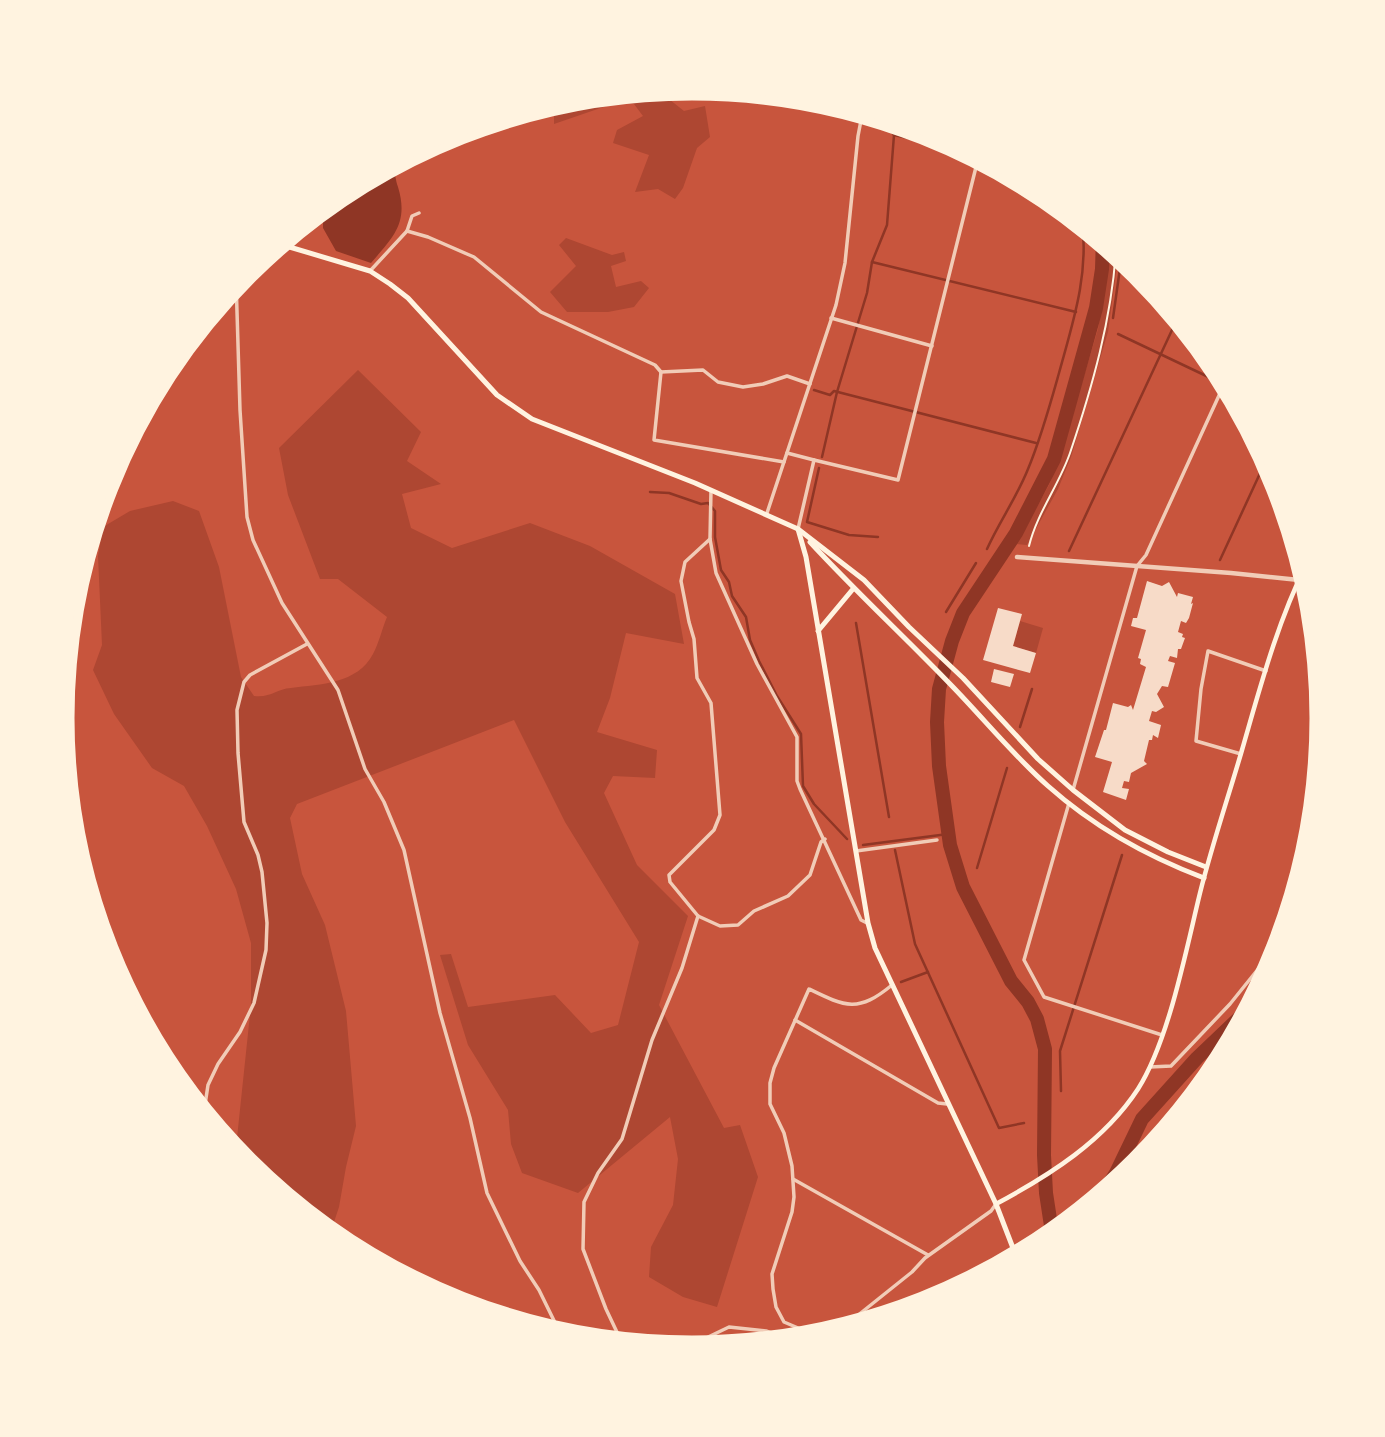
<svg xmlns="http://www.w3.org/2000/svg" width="1385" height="1437" font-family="Rubik,sans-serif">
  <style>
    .green { fill: #ae4732 }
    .water { fill: #8f3625 }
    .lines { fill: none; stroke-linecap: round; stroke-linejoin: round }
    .stream { stroke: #8f3625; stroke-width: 2.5 }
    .river { stroke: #8f3625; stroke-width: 14 }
    .building { fill: #f7dbc8 }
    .path { stroke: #fff3e0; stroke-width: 2 }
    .minor { stroke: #f1ccb7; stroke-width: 3.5 }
    .tertiary { stroke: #f1ccb7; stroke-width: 4.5 }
    .secondary { stroke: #fff3e0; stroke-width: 4.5 }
    .primary { stroke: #fff3e0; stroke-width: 5 }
    .rim { fill: none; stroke: #fff3e0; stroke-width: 9 }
  </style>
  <rect width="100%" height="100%" fill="#c8553d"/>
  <g class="green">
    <path d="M655,88L684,111L705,106L710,137L697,148L683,188L675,199L658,189L635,192L649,155L613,143L617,130L643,116L634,104L618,102L554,124V100L569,96L618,91L636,96Z"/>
    <path d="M566,238L612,255L624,252L626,261L611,266L616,287L641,281L649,288L634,307L608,312H567L550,292L576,266L559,245Z"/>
    <path d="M1110,244L1119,252L1108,332L1071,457L1058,489L1027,545L1016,544L1049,485L1061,453L1098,329L1107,275Z"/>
    <path d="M358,370L421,432L407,461L441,484L402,494L411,528L452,548L530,523L590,546L675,594L684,644L626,633L610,698L597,732L657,750L655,778L613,776L604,793L637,865L688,916L659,1005L724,1128L740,1125L758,1177L717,1307L683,1297L649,1277L651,1247L673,1205L678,1159L670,1117L578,1193L522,1173L511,1144L508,1110L468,1045L440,955L451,954L468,1007L555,995L591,1033L618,1025L639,942L565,822L514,720L297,804L290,818L302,874L325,925L346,1011L356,1126L346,1167L339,1207L329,1237L243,1167L235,1157L251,1005V943L236,889L207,826L184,786L152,768L114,714L93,670L102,645L98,556L103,527L130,511L173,501L199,511L219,567L241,677L254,696C271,698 276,689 291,688C321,684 357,684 373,654C379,643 382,629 387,617L338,579H320L288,495L279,448Z"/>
    <path d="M1020,621L1043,628L1036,653L1013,646Z"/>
  </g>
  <path class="water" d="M382,168C398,172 394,175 398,187C409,223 393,237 371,263L336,251L323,228V220L342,201L351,185Z"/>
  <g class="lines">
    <g class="stream">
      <path d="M879,115L894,135L973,152"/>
      <path d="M872,262L1076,312"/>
      <path d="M1113,318L1122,254"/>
      <path d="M1118,334L1219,382"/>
      <path d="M814,390L830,395L834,391L1036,443"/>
      <path d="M822,457L837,392L867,293L872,262L887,225L894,135L899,121"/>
      <path d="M819,468L807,522L849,535L878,537"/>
      <path d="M650,492L669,493L701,504L708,503L715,511V537L721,570L729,582L732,596L746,617L750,640L759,661L777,696L801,734L803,786L814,804L847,839"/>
      <path d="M987,549C999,522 1017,497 1028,469C1041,438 1050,405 1059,373C1073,322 1089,275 1082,221"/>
      <path d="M1069,551L1179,315"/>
      <path d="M1220,560L1268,456"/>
      <path d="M946,612L976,563"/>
      <path d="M856,623L889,817"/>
      <path d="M1020,727L1032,689"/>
      <path d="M863,845L948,834"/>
      <path d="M895,850L915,944L999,1128L1024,1123"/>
      <path d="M977,868L1007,768"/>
      <path d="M901,982L928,972"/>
      <path d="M1061,1091L1060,1051L1122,855"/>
    </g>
    <g class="river">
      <path d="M1096,1204L1116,1173L1142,1119L1197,1058L1259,999"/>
      <path d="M1053,1239L1046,1193L1044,1155L1045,1049L1037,1019L1028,1002L1011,981L963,887L950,845L939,766L937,722L939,689L952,641L963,613L1016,533L1054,459L1096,308L1102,269L1103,238"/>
    </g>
  </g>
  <g class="building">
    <path d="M1147,581L1162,586L1169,582L1177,597L1178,593L1193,597L1191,604L1193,603L1189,618L1186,623L1181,621L1178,632L1183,634L1182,637L1185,638L1181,649H1178L1177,658L1170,656L1168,661L1175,663L1168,687L1162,686L1157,694L1164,707L1156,712L1152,711L1149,721L1161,725L1158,738L1153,735L1152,740H1149L1144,761L1147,764L1131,773L1129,782L1124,781L1122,788L1129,789L1126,800L1103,792L1112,762L1095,757L1104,730H1106L1113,703L1128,707L1131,705L1133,710L1146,667L1140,664L1141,659L1138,658L1146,630L1131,626L1133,618H1137Z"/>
    <path d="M998,608L1022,614L1013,646L1036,653L1030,673L983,660Z"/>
    <path d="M994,669L1014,674L1010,687L991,682Z"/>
  </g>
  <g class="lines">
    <path class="path" d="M1029,546C1037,513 1059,485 1070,453C1092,388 1112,318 1116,249"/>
    <g class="minor">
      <path d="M407,231L428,237L474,257L541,312L655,365L661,372L703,370L718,382L743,387L763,384L787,376L810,384"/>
      <path d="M370,271L407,231L412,216L419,213"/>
      <path d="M236,279L240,410L247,517L253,540L282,603L338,690L365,769L384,802L404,850L440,1013L470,1118L487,1193L520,1261L539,1290L563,1339"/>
      <path d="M831,318L932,346"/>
      <path d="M661,372L654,440L784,462"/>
      <path d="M787,453L814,460L798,529"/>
      <path d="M814,460L898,480L979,155"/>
      <path d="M711,490L710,539L716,573L757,664L797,737V781L800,789L861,920L867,923"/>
      <path d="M767,513L836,305L845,263L858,136L863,110"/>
      <path d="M710,539L685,562L681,581L689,622L694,639L697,678L711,703L720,815L714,830L669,875L670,882L698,916L720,926L738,925L754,911L788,896L810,875L821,842L825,839"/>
      <path d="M1241,754L1196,741L1201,689L1208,651L1266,671"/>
      <path d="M1073,790L1137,566L1146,555L1227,378"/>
      <path d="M1069,803L1024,960L1044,997L1162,1035"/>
      <path d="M856,851L937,840"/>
      <path d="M795,1020L938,1103L947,1104"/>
      <path d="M1150,1067L1171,1066L1230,1004L1263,963L1288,897L1312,853"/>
      <path d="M203,1118L208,1085L218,1064L240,1032L254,1003L266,950L267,923L262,872L258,855L244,822L238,753L237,710L244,682L250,675L307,644"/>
      <path d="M793,1179L928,1255"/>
      <path d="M832,1336L912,1272L925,1258L991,1211L996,1204"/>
      <path d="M824,1339L784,1322L776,1307L773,1289L772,1274L792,1212L794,1197L792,1166L784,1133L770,1104V1083L774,1068L809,989C846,1007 858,1013 892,985"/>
      <path d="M624,1347L606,1309L583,1249L584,1202L598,1173L622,1139L652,1040L682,968L698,916"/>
      <path d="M677,1352L729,1327L766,1331L798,1343"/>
    </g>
    <path class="tertiary" d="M1017,557L1231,573L1299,580"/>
    <g class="secondary">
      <path d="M1299,580L1311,582"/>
      <path d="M996,1204C1050,1175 1104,1141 1138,1089C1169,1040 1186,950 1200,893C1212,845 1228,798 1242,750C1260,688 1277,623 1306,565"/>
    </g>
    <g class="primary">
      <path d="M276,243L370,271L390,284L408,298L497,395L532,419L695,483L798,529L864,580L909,627L963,678L1038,759L1073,790L1125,830L1168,852L1206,867"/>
      <path d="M798,529L806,557L868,923L875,948L996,1204L1018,1261"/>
      <path d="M810,542C856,592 905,637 952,686C984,719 1014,756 1048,786C1094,827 1146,856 1204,878"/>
      <path d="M818,631L853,589"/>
    </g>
  </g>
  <path d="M0 0H1385V1437H0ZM70 718a622 622 0 1 1 1244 0a622 622 0 1 1-1244 0Z" fill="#fff3e0" fill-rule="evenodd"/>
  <path class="rim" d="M70 718a622 622 0 1 1 1244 0a622 622 0 1 1-1244 0Z"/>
</svg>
